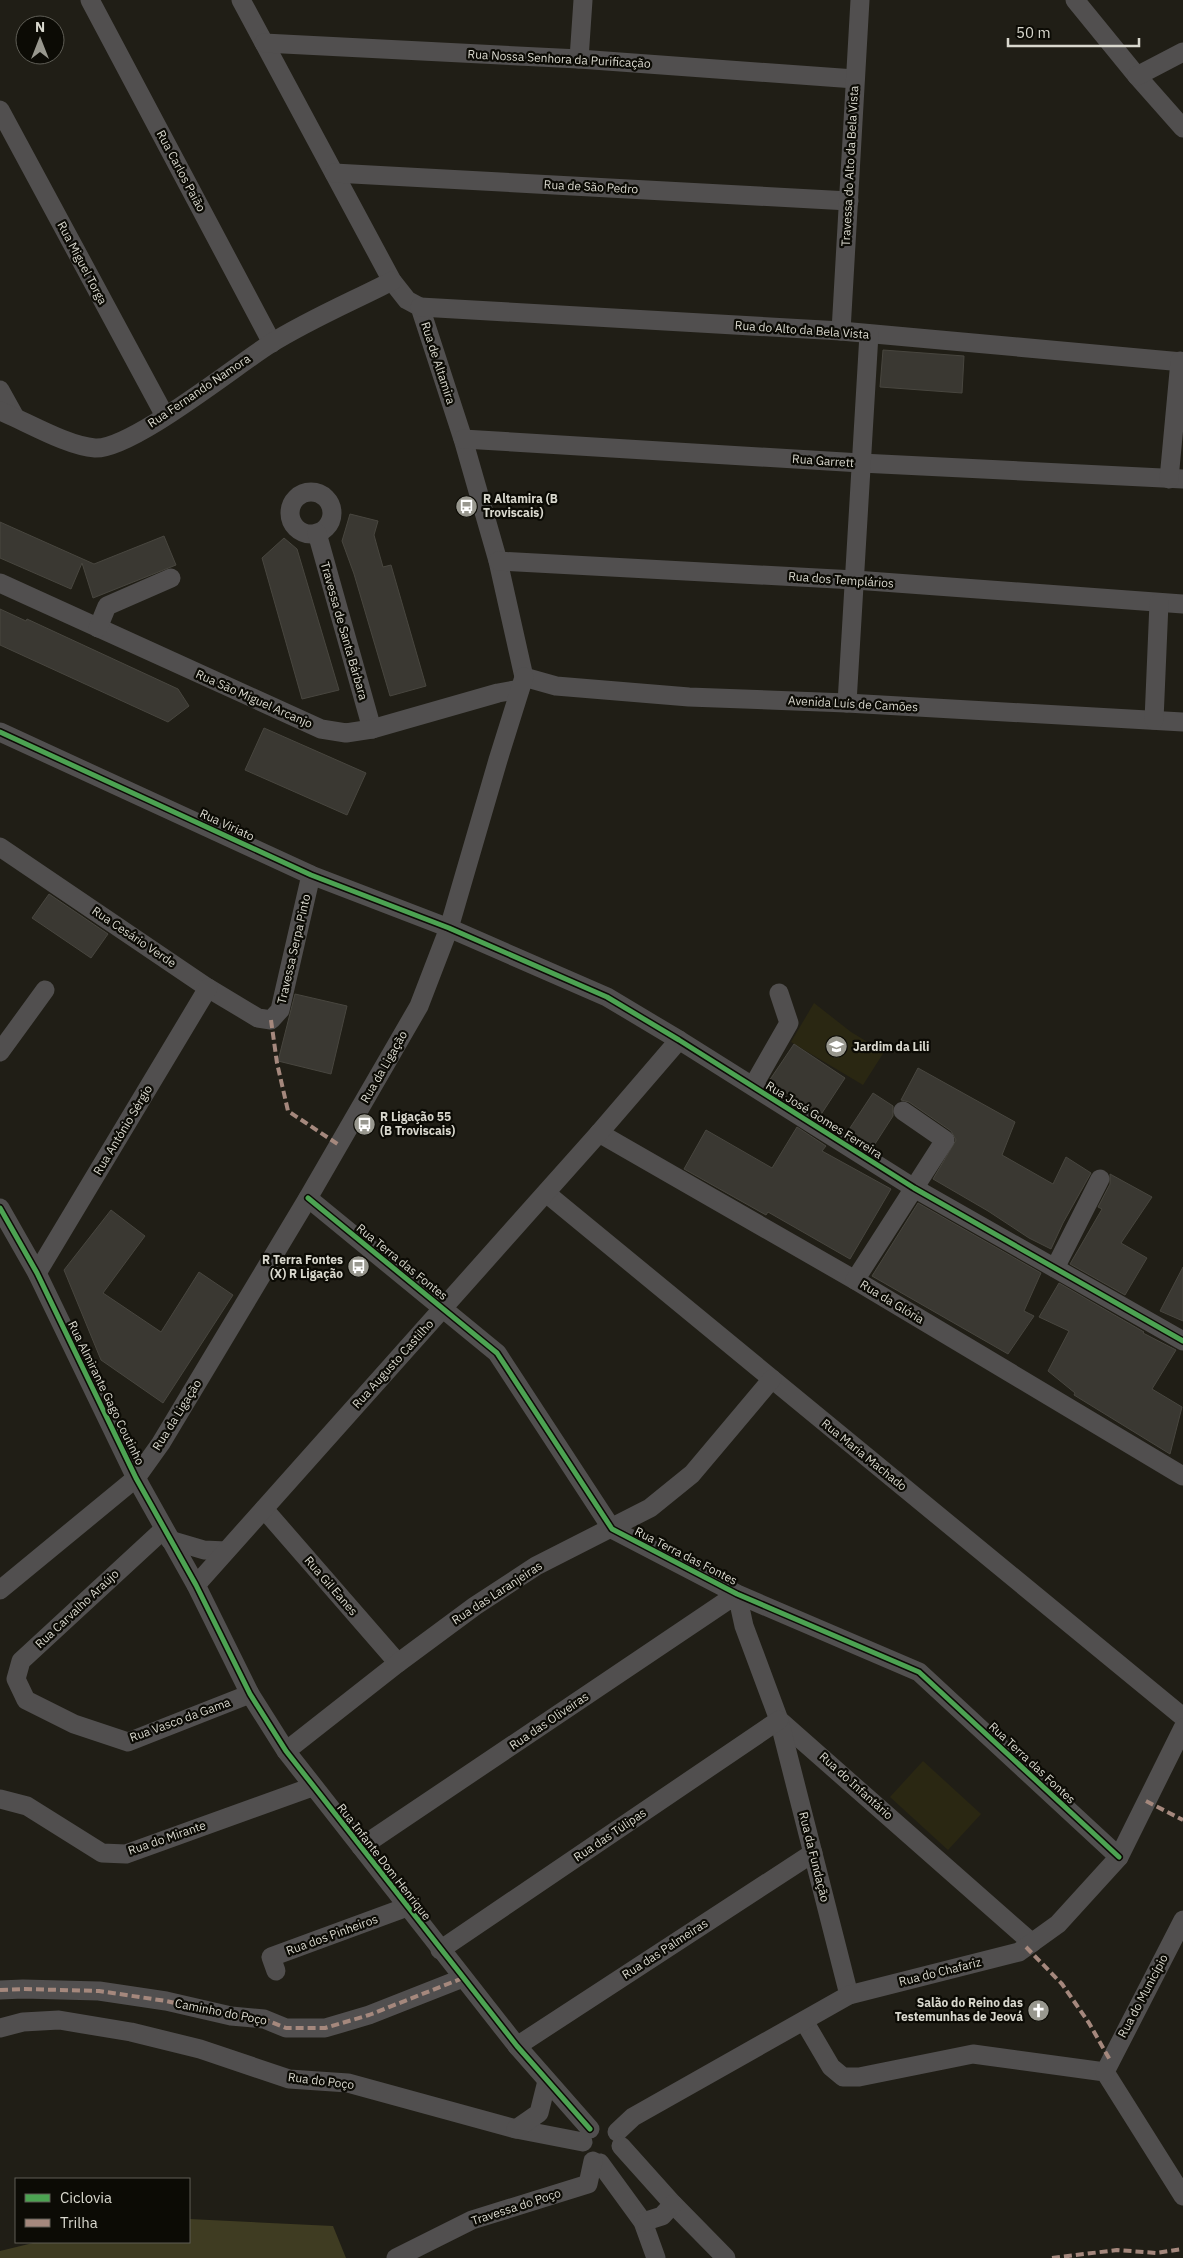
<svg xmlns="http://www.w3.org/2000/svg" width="1183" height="2258" font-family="'IBM Plex Sans',sans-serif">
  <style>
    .built { fill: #2a2712 }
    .green { fill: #3f3c22 }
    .building { fill: #3a3832; stroke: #48463f }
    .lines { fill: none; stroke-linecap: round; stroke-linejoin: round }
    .minor { stroke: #514f4f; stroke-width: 19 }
    .quiet { stroke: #a5887d; stroke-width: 4; stroke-dasharray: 8 4; stroke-linecap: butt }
    .cycleway-casing { stroke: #0c0b05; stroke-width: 8 }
    .cycleway { stroke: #4ca352; stroke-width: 5 }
    .labels { text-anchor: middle; stroke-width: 4.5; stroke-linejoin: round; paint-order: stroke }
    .street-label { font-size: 12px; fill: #d9d8ce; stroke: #0c0b05 }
    .poi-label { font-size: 12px; font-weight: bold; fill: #d9d8ce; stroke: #0c0b05; text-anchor: start }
  </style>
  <rect width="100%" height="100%" fill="#201e16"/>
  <g class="built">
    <path d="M814,1003L851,1032L884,1052L863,1085L791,1042Z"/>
    <path d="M923,1761L981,1814L948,1850L890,1797Z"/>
  </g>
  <path class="green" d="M189,2219L333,2226L346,2258H0V2251L37,2242H189Z"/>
  <g class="building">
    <path d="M883,350L964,356L962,393L880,387Z"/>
    <path d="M350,514L378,521L374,535L377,546L383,567L391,565L426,686L390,696L354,574L342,541Z"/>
    <path d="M0,522L94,564L164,536L176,565L93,598L82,563L71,589L0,558Z"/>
    <path d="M284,538L297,549L339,690L302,699L262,558Z"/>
    <path d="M0,609L26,621L27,619L178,689L189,706L168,722L0,645Z"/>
    <path d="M264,728L366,773L347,815L245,770Z"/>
    <path d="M49,894L108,934L91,958L32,918Z"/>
    <path d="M295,994L347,1006L331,1074L278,1061Z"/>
    <path d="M794,1044L845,1078L820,1116L769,1081Z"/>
    <path d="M918,1068L1015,1122L1002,1155L1053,1184L1066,1157L1091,1173L1063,1223L1051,1249L1029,1238L988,1211L933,1179L956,1140L951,1131L909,1102L901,1100Z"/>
    <path d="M873,1093L893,1106V1116L873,1147L848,1131Z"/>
    <path d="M797,1127L826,1146L822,1151L891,1189L850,1259L768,1212L766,1215L684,1169L706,1130L772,1168Z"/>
    <path d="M1110,1174L1152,1197L1121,1243L1147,1258L1125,1295L1070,1264L1102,1209L1098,1207L1110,1184Z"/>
    <path d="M918,1203L1041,1273L1024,1311L1034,1316L1008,1354L872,1276Z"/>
    <path d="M111,1210L145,1236L103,1293L161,1332L199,1272L233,1295L163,1403L101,1360L64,1270Z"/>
    <path d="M1183,1267V1321L1160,1311Z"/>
    <path d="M1059,1283L1144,1332L1143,1333L1176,1350L1152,1389L1182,1407L1170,1454L1074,1395L1075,1393L1048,1371L1069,1331L1039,1317Z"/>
  </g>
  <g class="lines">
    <g class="minor">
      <path d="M90,0L272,343"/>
      <path d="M241,0L392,281L407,300L420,307L463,439L498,561L524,677"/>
      <path d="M1075,0L1137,76L1183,128"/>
      <path d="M264,43L579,59L855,79"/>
      <path d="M579,59L583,0"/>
      <path d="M1137,76L1183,52"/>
      <path d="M0,110L165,416"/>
      <path d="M334,173L849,201"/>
      <path d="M420,307L841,331L1183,362"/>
      <path d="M841,331L860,0"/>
      <path d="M0,390L15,417"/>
      <path d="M0,411C27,422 67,446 95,448C131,450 235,366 270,344C308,320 353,301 392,281"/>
      <path d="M463,439L861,463L1183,479"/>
      <path d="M1169,479L1180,361"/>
      <circle cx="311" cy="513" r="21"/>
      <path d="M317,533L372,729"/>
      <path d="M498,561L855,580L1183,604"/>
      <path d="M0,583L321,729L346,733L372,729L498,693L520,689"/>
      <path d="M98,628L107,606L171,578"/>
      <path d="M524,677L556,686L689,697L847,703L1183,722"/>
      <path d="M847,703L869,334"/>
      <path d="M1154,720L1159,603"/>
      <path d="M0,732L311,875L449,928L607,997L679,1040L914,1188L1183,1341"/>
      <path d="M0,847L208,988L258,1018L271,1020L280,1010L311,875"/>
      <path d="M0,1052L45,990"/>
      <path d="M753,1086L789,1023L779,993"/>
      <path d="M599,1133L855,1280L1183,1476"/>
      <path d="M546,1193L1183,1717"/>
      <path d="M308,1198L497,1353L612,1529L737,1594L919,1672L1119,1857"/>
      <path d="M0,1208L37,1273L136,1478L196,1585L250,1694L286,1751L517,2046L590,2129"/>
      <path d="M1055,1268L1100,1179"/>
      <path d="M37,1273L208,988"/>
      <path d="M855,1280L945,1140L903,1111"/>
      <path d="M264,1509L398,1663"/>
      <path d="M164,1529L21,1661L16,1679L26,1700L74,1724L128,1742L250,1694"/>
      <path d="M170,1540L204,1550L226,1551"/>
      <path d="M196,1585L599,1133L679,1040"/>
      <path d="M0,1590L136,1478L161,1443L308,1198L419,1006L449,928L498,760L524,677"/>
      <path d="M779,1720L1032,1943"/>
      <path d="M286,1751L398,1663L475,1606L536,1566L650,1508L692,1474L772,1379"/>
      <path d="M0,1799L27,1806L102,1853L126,1854L312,1787"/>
      <path d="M361,1847L737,1594L744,1626L779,1720L849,1995"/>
      <path d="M440,1950L779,1720"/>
      <path d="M276,1971L271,1957L407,1907"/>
      <path d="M0,1990L23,1989L99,1991L166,2001L231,2016L264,2019L286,2028H325L369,2015L463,1978"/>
      <path d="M804,2021L831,2067L843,2077H859L973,2054L1105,2072L1183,2196"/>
      <path d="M0,2028L23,2022L59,2020L131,2032L200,2049L289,2079L348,2083L516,2129L583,2142"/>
      <path d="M517,2046L813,1853"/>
      <path d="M1105,2072L1183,1920"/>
      <path d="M516,2129L539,2113L547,2081"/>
      <path d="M617,2132L633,2117L849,1995L1019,1952L1058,1924L1119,1857L1183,1728"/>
      <path d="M621,2146L673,2204L726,2258"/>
      <path d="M600,2163L643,2222L656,2258"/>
      <path d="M643,2222L662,2216L673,2204"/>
      <path d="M396,2258L472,2220L588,2184L593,2161"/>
    </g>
    <g class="quiet">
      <path d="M271,1020L277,1063L288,1111L339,1145"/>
      <path d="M1146,1801L1183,1820"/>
      <path d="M1026,1947L1062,1984L1089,2023L1110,2060"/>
      <path d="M0,1990L23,1989L99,1991L166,2001L231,2016L264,2019L286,2028H325L369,2015L463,1978"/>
      <path d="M1052,2258L1117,2250L1156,2253L1183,2249"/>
    </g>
    <defs>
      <g id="cycleway">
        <path d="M0,732L311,875L449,928L607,997L679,1040L914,1188L1183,1341"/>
        <path d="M308,1198L497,1353L612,1529L737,1594L919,1672L1119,1857"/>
        <path d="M0,1208L37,1273L136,1478L196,1585L250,1694L286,1751L517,2046L590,2129"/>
      </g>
    </defs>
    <use href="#cycleway" class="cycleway-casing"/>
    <use href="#cycleway" class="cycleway"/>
  </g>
  <defs>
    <symbol id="bus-disc" viewBox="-11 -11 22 22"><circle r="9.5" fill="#98978e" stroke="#0c0b05"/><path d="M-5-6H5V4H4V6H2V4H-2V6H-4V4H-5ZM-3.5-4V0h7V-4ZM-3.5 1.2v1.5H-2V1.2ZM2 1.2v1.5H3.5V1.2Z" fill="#fff"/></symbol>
    <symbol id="school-disc" viewBox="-11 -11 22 22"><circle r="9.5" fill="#98978e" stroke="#0c0b05"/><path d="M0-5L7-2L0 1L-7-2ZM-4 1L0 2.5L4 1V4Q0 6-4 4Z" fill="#fff"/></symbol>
    <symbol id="church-disc" viewBox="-11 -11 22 22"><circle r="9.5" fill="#98978e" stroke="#0c0b05"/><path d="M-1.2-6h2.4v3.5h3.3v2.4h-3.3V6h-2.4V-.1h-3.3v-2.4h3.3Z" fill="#fff"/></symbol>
  </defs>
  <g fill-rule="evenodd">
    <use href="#bus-disc" x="454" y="494" width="25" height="25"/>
    <use href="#school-disc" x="824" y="1034" width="25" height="25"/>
    <use href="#bus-disc" x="352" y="1112" width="25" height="25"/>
    <use href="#bus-disc" x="346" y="1254" width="25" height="25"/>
    <use href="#church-disc" x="1026" y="1998" width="25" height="25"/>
  </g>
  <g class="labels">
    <g class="street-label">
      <text transform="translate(559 59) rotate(3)" y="4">Rua Nossa Senhora da Purificação</text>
      <text transform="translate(850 166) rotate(-87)" y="4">Travessa do Alto da Bela Vista</text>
      <text transform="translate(181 171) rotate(62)" y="4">Rua Carlos Paião</text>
      <text transform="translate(591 187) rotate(3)" y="4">Rua de São Pedro</text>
      <text transform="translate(82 263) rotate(62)" y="4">Rua Miguel Torga</text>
      <text transform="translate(802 330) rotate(4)" y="4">Rua do Alto da Bela Vista</text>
      <text transform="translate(438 363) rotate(72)" y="4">Rua de Altamira</text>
      <text transform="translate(199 391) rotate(-34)" y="4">Rua Fernando Namora</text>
      <text transform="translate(823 461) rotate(4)" y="4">Rua Garrett</text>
      <text transform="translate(841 580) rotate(4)" y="4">Rua dos Templários</text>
      <text transform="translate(344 631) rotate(74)" y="4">Travessa de Santa Bárbara</text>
      <text transform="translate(254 699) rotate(24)" y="4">Rua São Miguel Arcanjo</text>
      <text transform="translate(853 704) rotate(3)" y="4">Avenida Luís de Camões</text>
      <text transform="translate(227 825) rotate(25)" y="4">Rua Viriato</text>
      <text transform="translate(134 937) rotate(34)" y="4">Rua Cesário Verde</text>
      <text transform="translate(294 949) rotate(-77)" y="4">Travessa Serpa Pinto</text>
      <text transform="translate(384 1067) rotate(-60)" y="4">Rua da Ligação</text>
      <text transform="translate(824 1120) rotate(32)" y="4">Rua José Gomes Ferreira</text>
      <text transform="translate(123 1130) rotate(-59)" y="4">Rua António Sérgio</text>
      <text transform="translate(402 1262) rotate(39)" y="4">Rua Terra das Fontes</text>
      <text transform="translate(892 1302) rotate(31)" y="4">Rua da Glória</text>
      <text transform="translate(393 1364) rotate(-48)" y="4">Rua Augusto Castilho</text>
      <text transform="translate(106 1393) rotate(64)" y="4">Rua Almirante Gago Coutinho</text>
      <text transform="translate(177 1415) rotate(-58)" y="4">Rua da Ligação</text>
      <text transform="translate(864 1455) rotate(39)" y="4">Rua Maria Machado</text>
      <text transform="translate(686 1556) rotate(27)" y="4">Rua Terra das Fontes</text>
      <text transform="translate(331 1586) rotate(49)" y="4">Rua Gil Eanes</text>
      <text transform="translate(497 1593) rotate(-33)" y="4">Rua das Laranjeiras</text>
      <text transform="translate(77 1609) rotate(-43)" y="4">Rua Carvalho Araújo</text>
      <text transform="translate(180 1720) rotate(-20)" y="4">Rua Vasco da Gama</text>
      <text transform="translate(549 1721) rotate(-34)" y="4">Rua das Oliveiras</text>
      <text transform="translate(1032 1763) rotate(43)" y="4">Rua Terra das Fontes</text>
      <text transform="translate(856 1786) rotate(42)" y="4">Rua do Infantário</text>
      <text transform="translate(610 1835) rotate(-34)" y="4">Rua das Túlipas</text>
      <text transform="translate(167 1838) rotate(-19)" y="4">Rua do Mirante</text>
      <text transform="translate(814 1857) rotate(76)" y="4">Rua da Fundação</text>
      <text transform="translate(384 1862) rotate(52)" y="4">Rua Infante Dom Henrique</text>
      <text transform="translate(332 1935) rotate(-20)" y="4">Rua dos Pinheiros</text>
      <text transform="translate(665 1949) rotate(-33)" y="4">Rua das Palmeiras</text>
      <text transform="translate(940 1972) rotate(-14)" y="4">Rua do Chafariz</text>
      <text transform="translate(1143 1996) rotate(-62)" y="4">Rua do Município</text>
      <text transform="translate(221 2012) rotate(11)" y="4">Caminho do Poço</text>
      <text transform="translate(321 2081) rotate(7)" y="4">Rua do Poço</text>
      <text transform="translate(516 2207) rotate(-18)" y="4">Travessa do Poço</text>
    </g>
    <g class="poi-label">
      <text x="483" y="503">R Altamira (B<tspan x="483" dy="14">Troviscais)</tspan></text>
      <text x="853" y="1051">Jardim da Lili</text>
      <text x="380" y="1121">R Ligação 55<tspan x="380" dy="14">(B Troviscais)</tspan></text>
      <text x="343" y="1264" text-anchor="end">R Terra Fontes<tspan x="343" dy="14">(X) R Ligação</tspan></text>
      <text x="1023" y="2007" text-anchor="end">Salão do Reino das<tspan x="1023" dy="14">Testemunhas de Jeová</tspan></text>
    </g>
  </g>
  <rect x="15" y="2178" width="175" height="65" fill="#0c0b05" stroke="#5e5d55"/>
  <rect x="25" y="2194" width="25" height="8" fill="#4ca352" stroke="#5e5d55"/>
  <text x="60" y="2203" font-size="15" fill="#d9d8ce">Ciclovia</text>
  <rect x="25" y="2219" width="25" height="8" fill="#a5887d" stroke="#5e5d55"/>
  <text x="60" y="2228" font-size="15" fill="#d9d8ce">Trilha</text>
  <g transform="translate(40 40)"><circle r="24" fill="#0c0b05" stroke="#5e5d55"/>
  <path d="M0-4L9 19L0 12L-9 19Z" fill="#98978e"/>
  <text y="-8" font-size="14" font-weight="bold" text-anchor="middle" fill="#d9d8ce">N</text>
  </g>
  <path d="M1008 38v8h131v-8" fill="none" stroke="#d9d8ce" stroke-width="2.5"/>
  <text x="1016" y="38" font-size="15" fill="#d9d8ce" stroke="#0c0b05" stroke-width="4" paint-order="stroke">50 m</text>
</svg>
